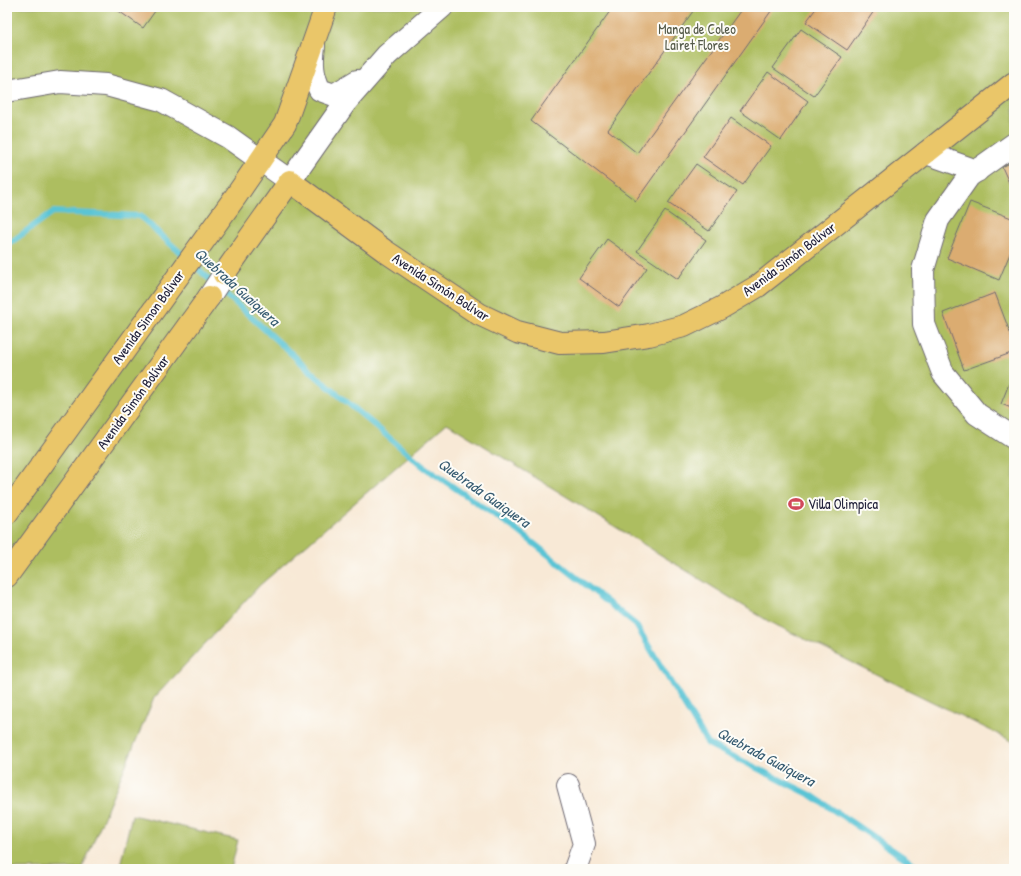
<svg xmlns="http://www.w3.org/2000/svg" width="1021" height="876" font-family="'Patrick Hand',sans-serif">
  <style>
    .green { fill: #adbe61; stroke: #68704e }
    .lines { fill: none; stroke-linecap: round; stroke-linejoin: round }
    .stream { stroke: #5ac4d5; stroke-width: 6 }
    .building { fill: #dbac71 }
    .minor-casing { stroke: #6d6871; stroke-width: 24 }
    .major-casing { stroke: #6d6871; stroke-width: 24 }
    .minor { stroke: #fff; stroke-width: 22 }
    .major { stroke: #eac669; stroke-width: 22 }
    .labels { text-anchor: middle; stroke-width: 4; stroke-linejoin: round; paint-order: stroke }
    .park-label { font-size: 14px; fill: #535948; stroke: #fdfcf7 }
    .street-label { font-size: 14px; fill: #22223b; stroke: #fdfcf7 }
    .poi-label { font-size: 14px; fill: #22223b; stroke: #fdfcf7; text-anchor: start }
    .water-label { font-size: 15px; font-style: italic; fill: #365b71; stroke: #fdfcf7 }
  </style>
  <rect width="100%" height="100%" fill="#fdfcf7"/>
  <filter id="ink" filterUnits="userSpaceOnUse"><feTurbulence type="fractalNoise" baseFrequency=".025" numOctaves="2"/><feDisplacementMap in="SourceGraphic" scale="8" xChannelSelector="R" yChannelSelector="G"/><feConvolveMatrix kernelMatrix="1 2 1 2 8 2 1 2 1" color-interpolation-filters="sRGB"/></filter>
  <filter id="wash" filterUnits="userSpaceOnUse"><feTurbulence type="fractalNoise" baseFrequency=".012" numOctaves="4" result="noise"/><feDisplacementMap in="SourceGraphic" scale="16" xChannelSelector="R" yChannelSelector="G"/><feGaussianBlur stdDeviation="0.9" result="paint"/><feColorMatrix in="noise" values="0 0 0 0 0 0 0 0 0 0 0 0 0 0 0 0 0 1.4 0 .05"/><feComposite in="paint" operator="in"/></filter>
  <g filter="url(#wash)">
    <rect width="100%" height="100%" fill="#f8e9d6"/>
    <g class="green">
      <path d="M7,7H1014V742L768,621L447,423L260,585L154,698L82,869H7Z"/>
      <path d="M132,815L238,840L231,869H138L120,865Z"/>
    </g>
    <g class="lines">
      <path class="stream" d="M7,245L53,212L140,216L316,376L424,467L517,530L636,625L708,744L811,795L921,869"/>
    </g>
    <g id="blocks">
      <g class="building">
        <path d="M113,7H158L143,28Z"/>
        <path d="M613,7H696L608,130L637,153L743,7H774L636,201L531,121Z"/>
        <path d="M817,7H868L874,11L847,50L806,22Z"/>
        <path d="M801,29L842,57L814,96L773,68Z"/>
        <path d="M768,72L808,101L781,140L740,111Z"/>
        <path d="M731,118L771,146L743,185L703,157Z"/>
        <path d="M1014,161V194L1002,167Z"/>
        <path d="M696,164L737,192L709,231L668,203Z"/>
        <path d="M970,202L1014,219V244L999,280L947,258Z"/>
        <path d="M665,211L706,240L678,279L637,251Z"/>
        <path d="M607,239L647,268L619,307L579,278Z"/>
        <path d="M995,293L1014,343V352L964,370L943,313Z"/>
        <path d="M1014,371V409L1001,404Z"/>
      </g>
    </g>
  </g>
  <g filter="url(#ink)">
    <use href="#blocks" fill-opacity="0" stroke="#6d6871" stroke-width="1"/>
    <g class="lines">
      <defs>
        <g id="minor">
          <path d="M314,46C312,62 312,75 320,90L334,95L357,81"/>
          <path d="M7,91L60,82L106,85L161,100L228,137L290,181L345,103L387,55L442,7"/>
          <path d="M1014,144L969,176L938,220L923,270L924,324L943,373L977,414L1014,438"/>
          <path d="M926,153L977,171"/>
          <path d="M209,297L224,274"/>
          <path d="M568,785L584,844L575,869"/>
        </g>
        <g id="major">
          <path d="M224,274L290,181L385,251L479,314L517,332L560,343L604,342L649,335L684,326L721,308L758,286L1014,83"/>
          <path d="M7,513L236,196L285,124L326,7"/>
          <path d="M7,576L209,297"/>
        </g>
      </defs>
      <use href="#minor" class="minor-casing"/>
      <use href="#major" class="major-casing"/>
      <use href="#minor" class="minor"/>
      <use href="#major" class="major"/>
    </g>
  </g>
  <defs>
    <symbol id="stadium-bare" viewBox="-9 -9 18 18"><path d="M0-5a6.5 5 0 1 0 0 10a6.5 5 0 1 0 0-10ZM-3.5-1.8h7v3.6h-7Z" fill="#d1495b" stroke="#fdfcf7" stroke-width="2.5" paint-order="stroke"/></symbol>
  </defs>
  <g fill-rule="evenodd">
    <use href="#stadium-bare" x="785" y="493" width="22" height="22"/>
  </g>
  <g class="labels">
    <g class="park-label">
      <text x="697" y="34">Manga de Coleo<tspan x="697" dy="16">Lairet Flores</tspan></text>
    </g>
    <g class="street-label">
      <text transform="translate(789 259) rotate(-37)" y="5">Avenida Simón Bolívar</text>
      <text transform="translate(441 287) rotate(33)" y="5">Avenida Simón Bolívar</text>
      <text transform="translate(148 317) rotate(-54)" y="5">Avenida Simon Bolivar</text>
      <text transform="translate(133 402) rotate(-54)" y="5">Avenida Simón Bolívar</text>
    </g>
    <g class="poi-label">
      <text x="808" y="509">Villa Olimpica</text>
    </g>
    <g class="water-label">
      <text transform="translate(237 287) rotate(42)" y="5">Quebrada Guaiquera</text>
      <text transform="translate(484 493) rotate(35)" y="5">Quebrada Guaiquera</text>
      <text transform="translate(766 757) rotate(28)" y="5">Quebrada Guaiquera</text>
    </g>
  </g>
  <rect width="1021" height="876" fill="none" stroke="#fdfcf7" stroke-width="24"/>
</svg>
